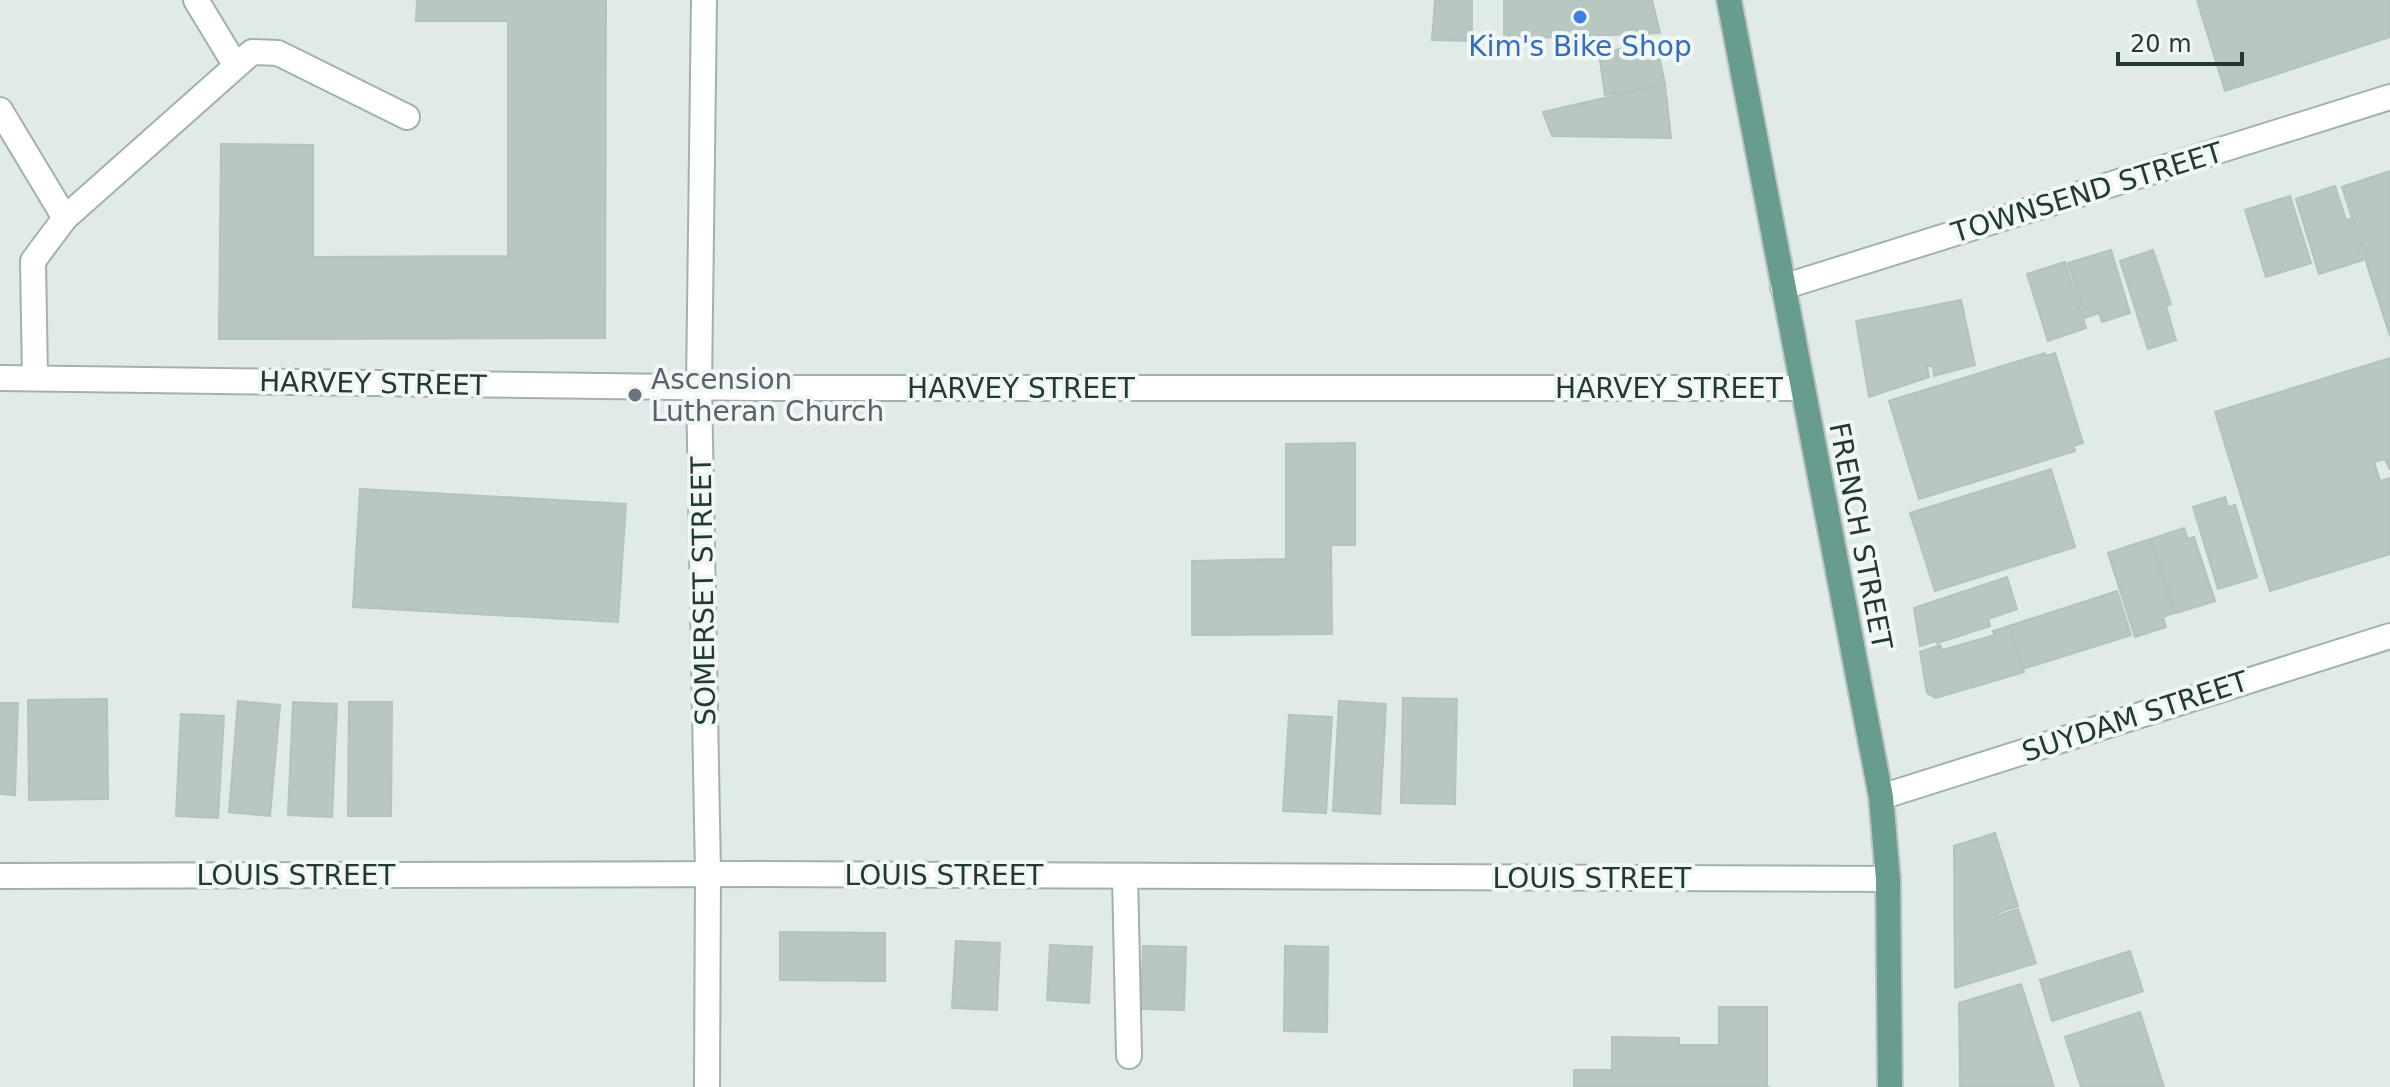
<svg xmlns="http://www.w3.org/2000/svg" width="2390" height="1087" font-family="'DejaVu Sans',sans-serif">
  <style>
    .building { fill: #b9c7c2; stroke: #b3c3bd; stroke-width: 2 }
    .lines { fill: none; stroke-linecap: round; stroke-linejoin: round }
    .minor-casing { stroke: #a3b1ad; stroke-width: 28 }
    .major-casing { stroke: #bdc4c2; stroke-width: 28 }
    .minor { stroke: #fff; stroke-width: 24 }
    .major { stroke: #689c91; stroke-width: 24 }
    .shop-dot { fill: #3f7fe0; stroke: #f0f7f4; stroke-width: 3 }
    .worship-dot { fill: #6b7280; stroke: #f0f7f4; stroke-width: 3 }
    .labels { text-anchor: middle; stroke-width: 8; stroke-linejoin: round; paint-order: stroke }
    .shop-label { font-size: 28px; fill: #366cbe; stroke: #f0f7f4 }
    .street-label { font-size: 28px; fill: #223934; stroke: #f0f7f4 }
    .worship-label { font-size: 28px; fill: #5b616d; stroke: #f0f7f4; text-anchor: start }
  </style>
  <rect width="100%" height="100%" fill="#e0eae6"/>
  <g class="building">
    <path d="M417,0H606L605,338L219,339L221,144L313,145V257L508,256V21H416Z"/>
    <path d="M1435,0H1472V41L1432,40Z"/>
    <path d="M1504,0H1652L1660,33L1504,39Z"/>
    <path d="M2197,0H2390V37L2225,91Z"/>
    <path d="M1656,42L1665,84L1605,95L1599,53Z"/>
    <path d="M1665,84L1671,138L1552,136L1543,112Z"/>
    <path d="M2390,171V336L2342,187Z"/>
    <path d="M2335,186L2346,220L2350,219L2363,260L2319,274L2296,199Z"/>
    <path d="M2290,196L2311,263L2266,277L2245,210Z"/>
    <path d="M2111,250L2130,313L2102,322L2099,313L2085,318L2068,263Z"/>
    <path d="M2153,250L2171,304L2166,306L2176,340L2148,349L2120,261Z"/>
    <path d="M2065,262L2086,328L2048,341L2027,274Z"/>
    <path d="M1961,300L1975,365L1934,376L1933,366H1927L1929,377L1869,397L1856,321Z"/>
    <path d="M2045,353L2046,356L2055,353L2083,443L2073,446L2075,451L1919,499L1889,401Z"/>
    <path d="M2390,358V470L2385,459L2374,462L2380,481L2390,478V554L2270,591L2215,412Z"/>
    <path d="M1355,443V545H1331L1332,634L1192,635V561L1286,559V444Z"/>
    <path d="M2051,469L2075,547L1935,591L1910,513Z"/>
    <path d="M360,489L626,504L618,622L353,607Z"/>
    <path d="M2225,497L2228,507L2235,505L2257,577L2218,589L2193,507Z"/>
    <path d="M2184,528L2188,539L2194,537L2215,601L2176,613L2151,539Z"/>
    <path d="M2150,539L2174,613L2163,617L2166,627L2135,637L2108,553Z"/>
    <path d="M2007,577L2017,609L1988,619L1990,626L1937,643L1936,641L1920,646L1914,608Z"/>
    <path d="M2117,591L2131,635L2023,669L2009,626Z"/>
    <path d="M2009,626L2024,672L1936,698L1927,693L1920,652L1940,645L1942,650L1995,635L1993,631Z"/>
    <path d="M1403,698L1457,699L1455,804L1401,803Z"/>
    <path d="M107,699L108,799L29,800L28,700Z"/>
    <path d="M238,701L280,705L270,816L229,812Z"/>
    <path d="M1339,701L1386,704L1380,814L1333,811Z"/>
    <path d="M293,702L337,704L332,817L288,815Z"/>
    <path d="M349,702H392L391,816H348Z"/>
    <path d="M0,703H18L15,795L0,794Z"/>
    <path d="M181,714L224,716L218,818L176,816Z"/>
    <path d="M1289,715L1332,717L1326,813L1283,811Z"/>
    <path d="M1995,833L2018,906L1997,913L1998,916L2018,909L2036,963L1955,988L1954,846Z"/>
    <path d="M780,932L885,933V981L780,980Z"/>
    <path d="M956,941L1000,943L997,1010L952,1008Z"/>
    <path d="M1050,945L1092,947L1089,1003L1047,1000Z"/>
    <path d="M1143,946L1186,947L1184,1010L1141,1009Z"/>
    <path d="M1285,946L1328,947L1327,1032L1284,1031Z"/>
    <path d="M2130,951L2143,991L2052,1021L2040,980Z"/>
    <path d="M2021,984L2054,1087H1960L1959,1003Z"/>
    <path d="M1719,1007H1767V1087H1770H1574V1070H1612V1037L1679,1038V1045H1719Z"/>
    <path d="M2140,1012L2164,1087H2081L2065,1037Z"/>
  </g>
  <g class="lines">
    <defs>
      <g id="minor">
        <path d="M196,0L236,66"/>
        <path d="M704,0L699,387L708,874L707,1087"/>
        <path d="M0,110L65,218"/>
        <path d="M1783,287L2390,97"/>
        <path d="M0,378L752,388H1802"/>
        <path d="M35,378L33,261L65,218L252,52L278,53L407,117"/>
        <path d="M1881,797L2390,636"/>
        <path d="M0,876L760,874L1888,879"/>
        <path d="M1125,876L1129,1056"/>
      </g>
      <path id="major" d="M1729,0L1881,797L1888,879L1890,1087"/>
    </defs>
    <use href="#minor" class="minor-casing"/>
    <use href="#major" class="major-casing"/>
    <use href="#minor" class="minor"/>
    <use href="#major" class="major"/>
  </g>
  <circle class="shop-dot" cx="1580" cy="17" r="8"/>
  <circle class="worship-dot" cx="635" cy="395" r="8"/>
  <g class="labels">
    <g class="shop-label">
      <text x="1580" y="56">Kim's Bike Shop</text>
    </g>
    <g class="street-label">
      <text transform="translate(2087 192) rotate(-17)" y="10">TOWNSEND STREET</text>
      <text transform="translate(373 383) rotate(1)" y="10">HARVEY STREET</text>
      <text x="1021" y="398">HARVEY STREET</text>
      <text x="1669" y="398">HARVEY STREET</text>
      <text transform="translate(1861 536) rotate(79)" y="10">FRENCH STREET</text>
      <text transform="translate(703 591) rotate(-91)" y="10">SOMERSET STREET</text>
      <text transform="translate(2135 716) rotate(-18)" y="10">SUYDAM STREET</text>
      <text x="296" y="885">LOUIS STREET</text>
      <text x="944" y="885">LOUIS STREET</text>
      <text x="1592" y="888">LOUIS STREET</text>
    </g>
    <g class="worship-label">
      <text x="651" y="389">Ascension<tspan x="651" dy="32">Lutheran Church</tspan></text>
    </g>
  </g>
  <path d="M2118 52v12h124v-12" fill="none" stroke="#223934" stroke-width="4"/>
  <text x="2130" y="52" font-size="24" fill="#223934" stroke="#f0f7f4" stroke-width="6" paint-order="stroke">20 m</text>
</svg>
